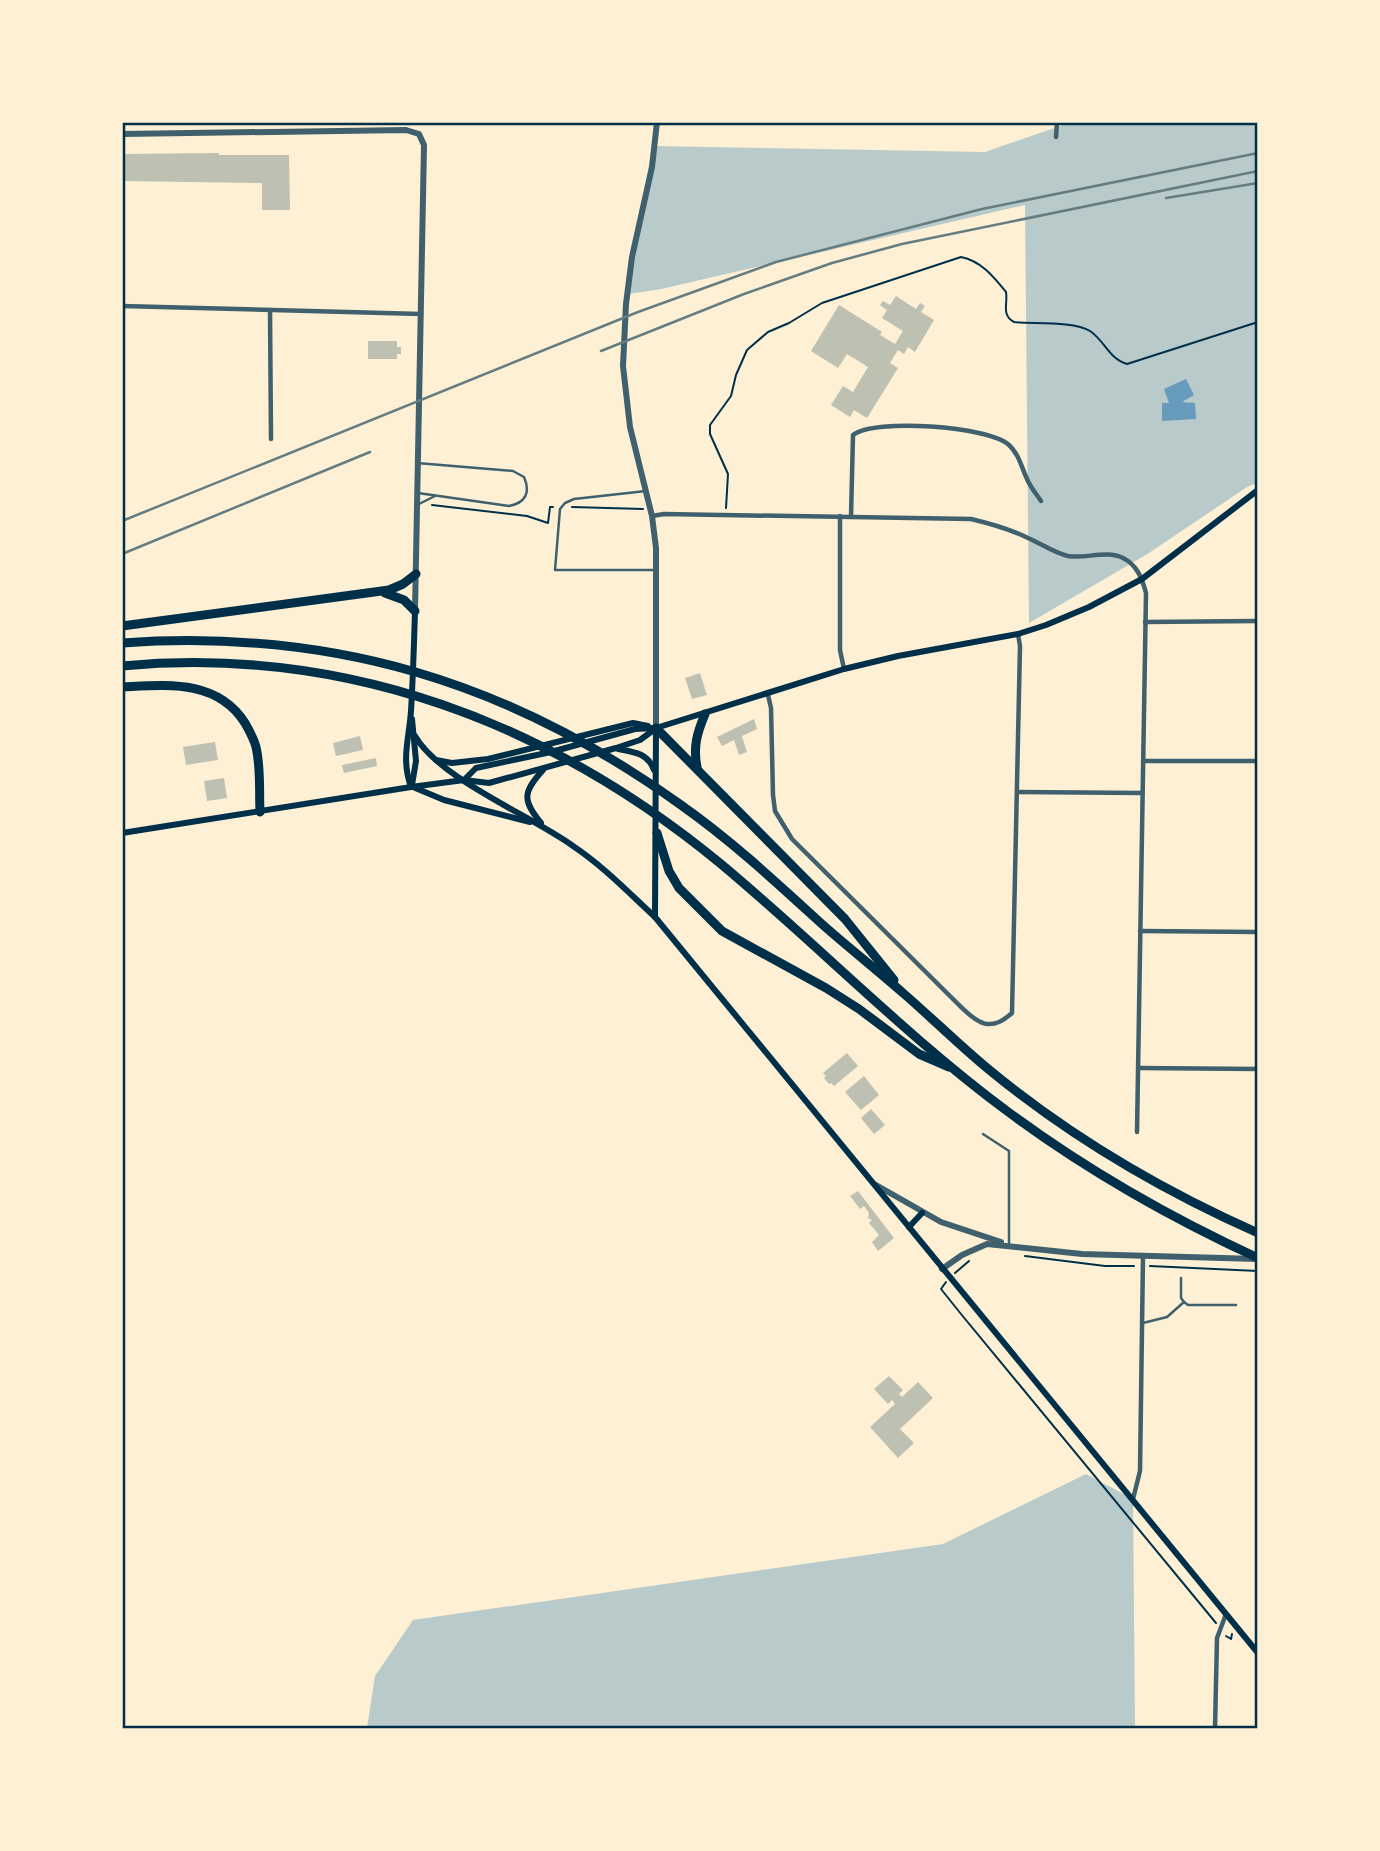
<svg xmlns="http://www.w3.org/2000/svg" width="1380" height="1851" font-family="Inter,sans-serif">
  <style>
    .green { fill: #b9caca }
    .water { fill: #669bbc }
    .building { fill: #bec0b2 }
    .lines { fill: none; stroke-linecap: round; stroke-linejoin: round }
    .path { stroke: #003049; stroke-width: 2 }
    .service { stroke: #3f606c; stroke-width: 2.5 }
    .minor { stroke: #3f606c; stroke-width: 4.5 }
    .tertiary { stroke: #3f606c; stroke-width: 6 }
    .secondary { stroke: #003049; stroke-width: 6 }
    .motorway { stroke: #003049; stroke-width: 9 }
    .rail { stroke: #657d81; stroke-width: 2.5 }
    .neatline { fill: none; stroke: #003049; stroke-width: 2.5 }
  </style>
  <rect width="100%" height="100%" fill="#fdf0d5"/>
  <g class="green">
    <path d="M1069,123H1257V483L1247,487L1149,553L1029,623L1025,205L661,289L629,294L652,146L985,152Z"/>
    <path d="M1086,1474L1133,1499L1135,1728H367L375,1676L413,1620L943,1544Z"/>
  </g>
  <path class="water" d="M1186,379L1194,395L1182,402L1195,403L1196,419L1162,421V403H1169L1164,389Z"/>
  <g class="building">
    <path d="M219,153V155H289L290,210H262V183L122,181V154Z"/>
    <path d="M896,296L916,309L920,303L925,306L921,312L934,320L915,352L908,347L904,354L898,350L890,363L898,368L867,418L854,410L850,417L831,405L843,386L853,392L868,367L847,354L838,368L811,351L839,305L882,332L880,335L895,344L903,331L882,318L887,310L880,305L883,301L890,305Z"/>
    <path d="M368,341H397V347H401V354H397V359H368Z"/>
    <path d="M700,673L707,695L692,699L685,678Z"/>
    <path d="M754,719L757,729L742,736L747,752L739,755L734,740L722,746L717,737Z"/>
    <path d="M360,736L363,750L336,756L333,743Z"/>
    <path d="M215,742L218,760L186,765L183,747Z"/>
    <path d="M376,758L377,766L344,773L342,765Z"/>
    <path d="M224,778L227,798L207,801L204,781Z"/>
    <path d="M847,1053L858,1066L834,1086L831,1083L829,1084L824,1078L826,1076L823,1073Z"/>
    <path d="M864,1076L879,1095L861,1110L845,1092Z"/>
    <path d="M871,1109L885,1125L874,1134L861,1118Z"/>
    <path d="M858,1191L894,1238L878,1251L872,1242L879,1235L869,1223L872,1220L868,1218L869,1213L864,1206L860,1209L850,1196Z"/>
    <path d="M889,1376L903,1390L899,1394L902,1397L918,1382L933,1398L900,1429L914,1443L898,1458L870,1427L895,1404L892,1400L888,1404L874,1389Z"/>
  </g>
  <g class="lines">
    <g class="path">
      <path d="M432,505L527,516L548,523L550,507H553"/>
      <path d="M572,507L643,509"/>
      <path d="M726,508L728,474L710,434V425L731,396L736,375L747,350L768,332L789,323L822,303L961,257C981,261 993,276 1006,292C1008,304 1001,315 1014,322C1034,324 1074,321 1090,331C1105,341 1109,359 1127,364L1258,322"/>
      <path d="M1025,1256L1105,1266H1134"/>
      <path d="M1150,1266L1258,1271"/>
      <path d="M955,1273L969,1261"/>
      <path d="M946,1282L941,1289L961,1314L1216,1623"/>
      <path d="M1226,1636L1231,1639L1232,1634"/>
    </g>
    <g class="service">
      <path d="M417,463L513,471L524,477C531,493 525,503 509,506L418,493"/>
      <path d="M646,491L574,499L565,503L560,509L555,570H655"/>
      <path d="M419,504L435,496"/>
      <path d="M983,1134L1009,1151V1245"/>
      <path d="M1181,1278V1298L1184,1302"/>
      <path d="M1184,1302L1188,1305H1236"/>
      <path d="M1143,1323L1167,1317L1184,1302"/>
    </g>
    <g class="minor">
      <path d="M1056,137L1057,122"/>
      <path d="M122,306L421,314"/>
      <path d="M270,310L271,439"/>
      <path d="M652,516L664,514L971,519C992,524 1010,529 1028,538C1042,544 1054,553 1068,556C1085,559 1107,550 1123,558C1137,565 1142,578 1146,593L1137,1132"/>
      <path d="M840,516V650L844,669"/>
      <path d="M851,517L853,435C874,418 988,426 1009,445C1020,455 1022,470 1029,483C1032,489 1037,495 1041,501"/>
      <path d="M1145,622L1258,621"/>
      <path d="M768,695L771,708L773,795L775,811L792,839L959,1005C977,1022 989,1034 1012,1013L1020,646L1018,634"/>
      <path d="M1143,761H1258"/>
      <path d="M1018,792L1142,793"/>
      <path d="M1140,931L1258,932"/>
      <path d="M1138,1068L1258,1069"/>
      <path d="M1133,1499L1140,1471L1143,1256"/>
      <path d="M1215,1728L1217,1638L1226,1614"/>
    </g>
    <g class="tertiary">
      <path d="M122,134L406,130L419,134L424,145L415,611"/>
      <path d="M656,728V548L652,516L630,427L623,366L626,304L632,257L652,167L657,122"/>
      <path d="M876,1185L941,1222L1001,1242"/>
      <path d="M942,1269L962,1255L987,1244L1082,1254L1257,1259"/>
    </g>
    <g class="secondary">
      <path d="M412,719L416,761L412,785"/>
      <path d="M415,736C440,779 530,815 573,846C603,866 628,892 655,917L1258,1653"/>
      <path d="M618,749C634,752 648,753 654,770"/>
      <path d="M436,760L452,763L488,759L633,723L648,726"/>
      <path d="M464,780L476,768L551,752L635,729L656,728L844,669L898,656L1018,634L1046,625L1089,607L1142,579L1258,490"/>
      <path d="M411,787C401,759 409,739 411,711C413,678 414,645 415,611"/>
      <path d="M413,787L444,800L530,822"/>
      <path d="M541,823C522,800 523,792 543,770"/>
      <path d="M122,833L411,787L464,780L489,783L616,748L640,740L655,729"/>
      <path d="M655,917L656,728"/>
      <path d="M909,1227L922,1213"/>
    </g>
    <g class="motorway">
      <path d="M385,593L404,600L415,611"/>
      <path d="M122,626L389,590L403,584L416,574"/>
      <path d="M122,643C333,628 510,682 681,805C732,841 777,883 823,925C849,948 877,970 903,993C932,1018 958,1044 987,1068C1068,1135 1161,1190 1258,1233"/>
      <path d="M122,666C346,645 550,723 721,864C818,945 906,1036 1007,1111C1085,1169 1169,1217 1258,1258"/>
      <path d="M122,687C167,685 217,679 245,723C249,730 254,739 256,747C261,768 259,791 260,812"/>
      <path d="M656,728L845,919L894,980"/>
      <path d="M697,767C693,747 697,733 705,714"/>
      <path d="M657,833L669,871L679,888L722,931L826,988L859,1009L919,1054L949,1067"/>
    </g>
    <g class="rail">
      <path d="M1166,198L1258,183"/>
      <path d="M601,351L744,294L832,263L902,244L1258,171"/>
      <path d="M122,521L638,312L776,262L982,209L1258,153"/>
      <path d="M122,554L370,452"/>
    </g>
  </g>
  <rect width="1380" height="1851" fill="none" stroke="#fdf0d5" stroke-width="248"/>
  <rect x="124" y="124" width="1132" height="1603" class="neatline"/>
</svg>
